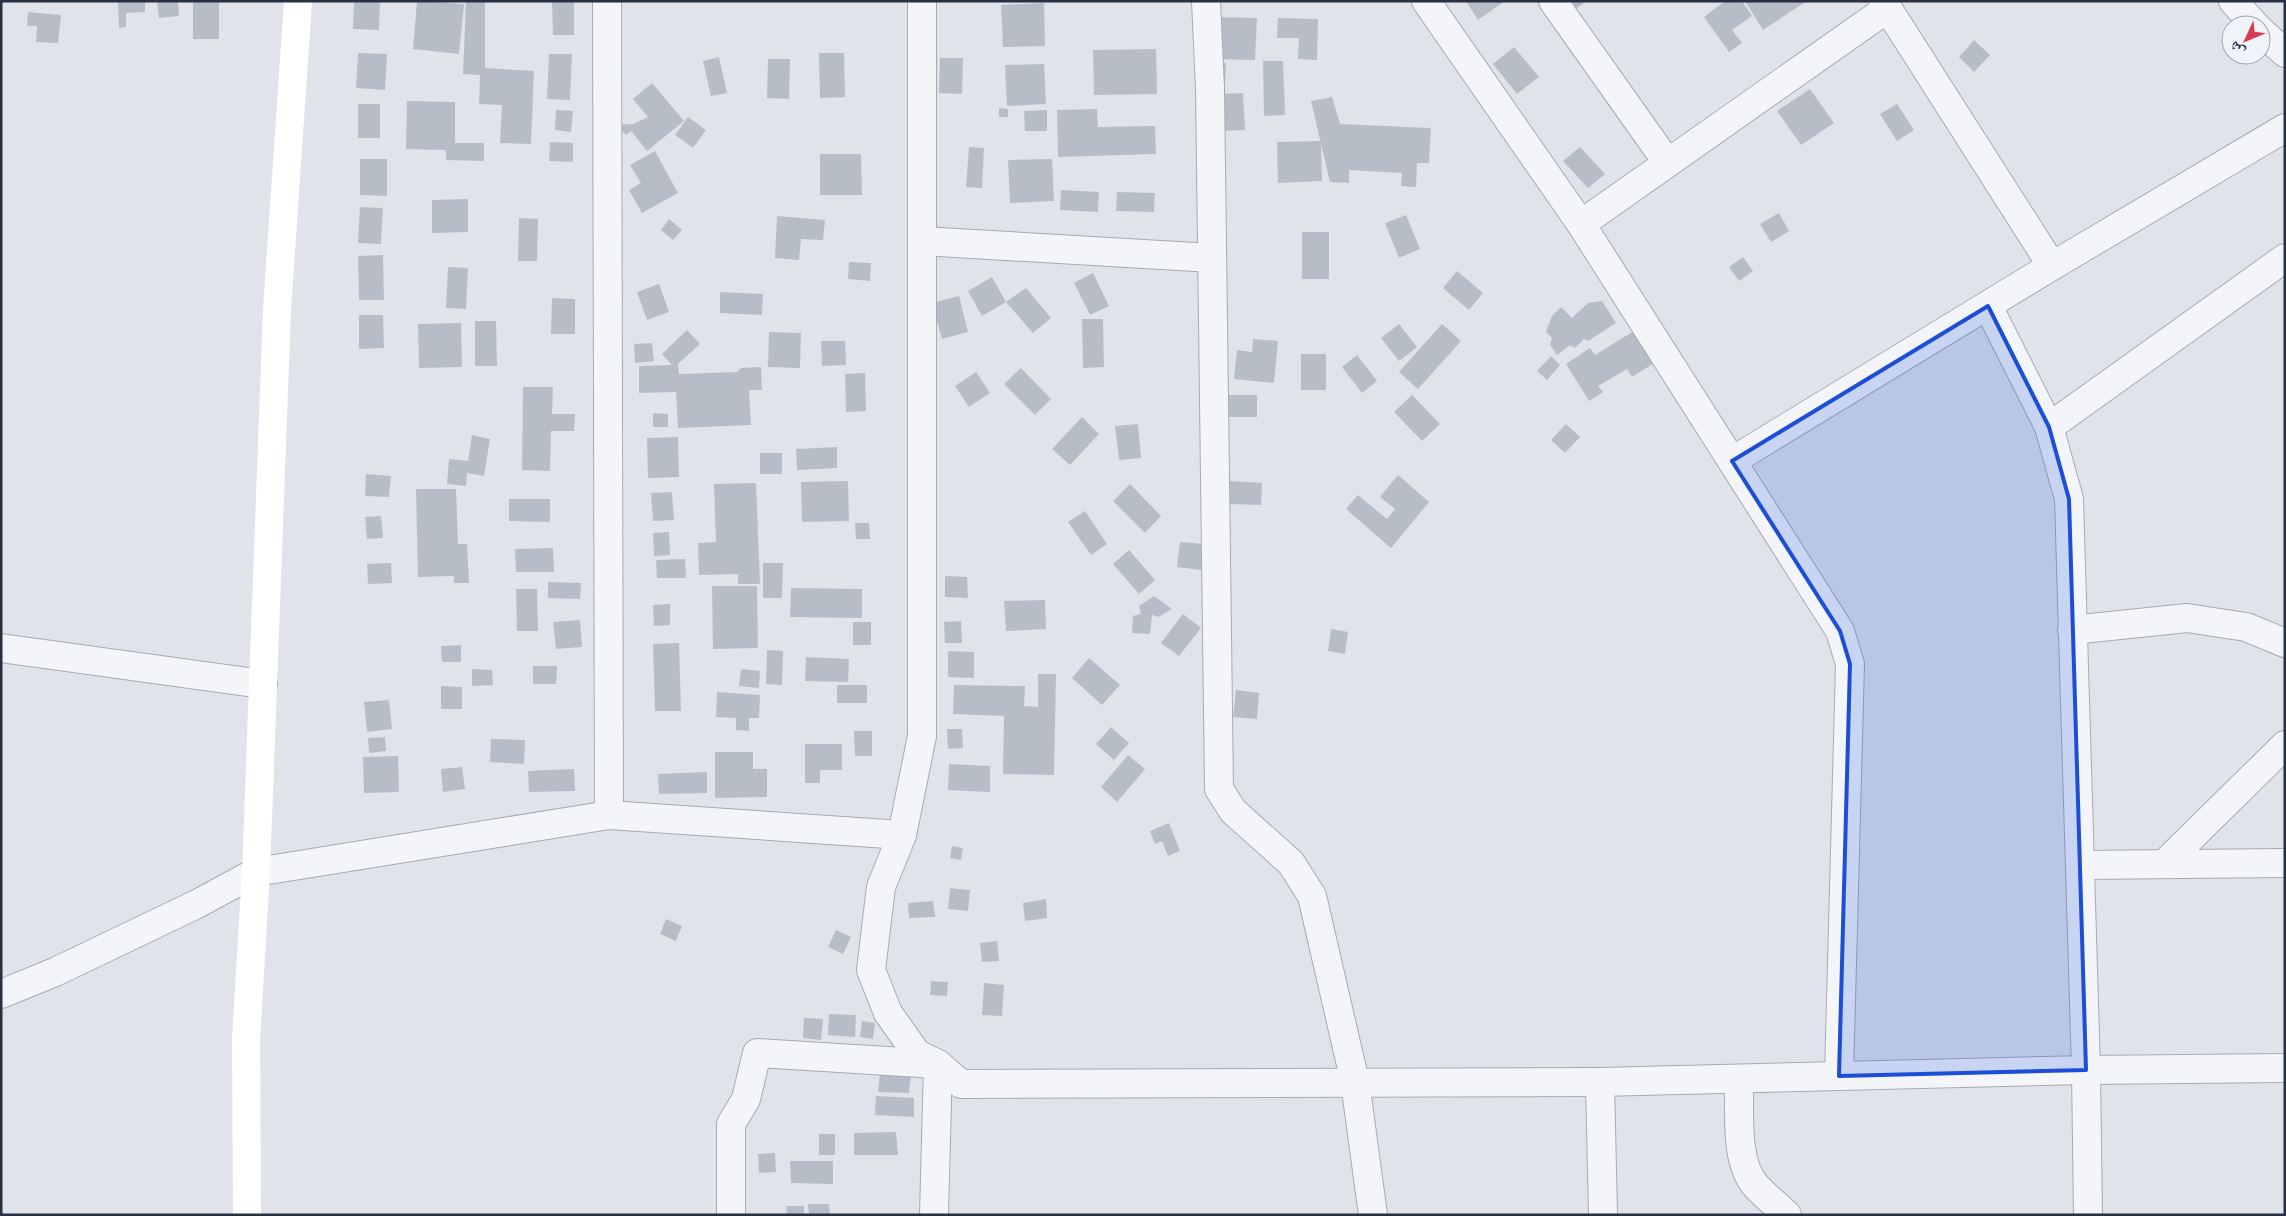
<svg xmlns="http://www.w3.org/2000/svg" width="2286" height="1216" font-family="'Open Sans','Noto Naskh Arabic',sans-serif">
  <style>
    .building { fill: #b7bdc7 }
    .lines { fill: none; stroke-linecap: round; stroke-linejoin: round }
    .street-casing { stroke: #a5abb4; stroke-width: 30 }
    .street { stroke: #f3f5f8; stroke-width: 28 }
    .secondary { stroke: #fff; stroke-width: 28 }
    .marked { fill: #1d4ed8; fill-opacity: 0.2; stroke: #1d4ed8; stroke-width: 4; stroke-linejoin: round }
  </style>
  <rect width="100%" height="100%" fill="#e0e4ea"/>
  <g class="building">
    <path d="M118,1H145V12L126,13V27L119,28Z"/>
    <path d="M157,1H178L179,16L159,18Z"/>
    <rect x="193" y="1" width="26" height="38"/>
    <path d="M354,1H380L379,30L353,29Z"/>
    <path d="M417,1L464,4L459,54L413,49Z"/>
    <path d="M466,1H485V68L534,71L531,144L500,143L502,105L479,104L480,75L463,74Z"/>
    <path d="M552,1H574V35H553Z"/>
    <path d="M1466,1H1505L1478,20Z"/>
    <path d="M1570,1H1587L1575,9Z"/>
    <path d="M1725,1H1742L1752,16L1732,30L1742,43L1729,52L1704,17Z"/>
    <path d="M1745,1H1807L1763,30Z"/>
    <path d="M1044,3L1045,46L1003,47L1001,5Z"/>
    <path d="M28,12L61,15L58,43L36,42L37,26H27Z"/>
    <path d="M1216,17L1257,18L1255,60L1214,59Z"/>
    <path d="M1278,18L1318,19L1317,60L1298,59L1299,38H1277Z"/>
    <path d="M1974,40L1990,55L1974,72L1959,57Z"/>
    <path d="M1514,47L1539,77L1517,94L1493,64Z"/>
    <path d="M1156,49L1157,94L1094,95L1093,50Z"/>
    <path d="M358,53L387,54L385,90L356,88Z"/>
    <path d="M819,53H844L845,97L820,98Z"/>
    <path d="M549,54H572L570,100L547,99Z"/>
    <path d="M719,57L727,93L711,96L703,61Z"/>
    <path d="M940,58H963L962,94L939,93Z"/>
    <path d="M768,59H790L789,99L767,98Z"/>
    <path d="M1263,61H1283L1285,115L1264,116Z"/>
    <path d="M1214,63H1226L1225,83L1213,82Z"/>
    <path d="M1044,64L1046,104L1007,106L1005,65Z"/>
    <path d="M652,83L684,121L647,151L631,131L626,135L616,125L633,124L648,117L633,99Z"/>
    <path d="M1810,89L1834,123L1801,145L1777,111Z"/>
    <path d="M1243,93L1245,130L1220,131L1218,94Z"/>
    <path d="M1332,97L1340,124L1431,128L1429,163H1417L1416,187L1401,186L1402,173L1349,170V183L1330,182L1311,101Z"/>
    <path d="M407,101L455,102V143H484V161L446,160V150L406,149Z"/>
    <rect x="358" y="104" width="22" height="34"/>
    <path d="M1897,104L1914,130L1897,141L1880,114Z"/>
    <path d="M999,108L1008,109V117H999Z"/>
    <path d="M1097,109L1098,127L1155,126L1156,154L1058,157L1057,110Z"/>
    <path d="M556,110L573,111L571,132L555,130Z"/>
    <path d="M1047,110V131H1025L1024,111Z"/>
    <path d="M688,117L706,130L693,148L675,135Z"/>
    <path d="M1321,141L1322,181L1278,183L1277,142Z"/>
    <path d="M550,142L573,143V162L549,161Z"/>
    <path d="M969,147L984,148L982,188L966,187Z"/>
    <path d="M1580,147L1605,174L1588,188L1563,161Z"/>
    <path d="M655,151L678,193L642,213L629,190L641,183L630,165Z"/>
    <path d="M820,154H861L862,195H820Z"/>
    <path d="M360,159H387V196L360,195Z"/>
    <path d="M1052,159L1054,201L1010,203L1008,160Z"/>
    <path d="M1061,190L1099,192L1098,212L1060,210Z"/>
    <path d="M1117,192L1155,193L1154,212L1116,211Z"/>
    <path d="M468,199V232L432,233V200Z"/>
    <path d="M360,207L383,208L381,244L358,243Z"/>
    <path d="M1779,213L1789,231L1771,242L1760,224Z"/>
    <path d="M1406,215L1420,249L1399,258L1385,223Z"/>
    <path d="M777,216L825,220L823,240L801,239L799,260L775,258Z"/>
    <path d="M519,218L538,219L537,261H518Z"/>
    <path d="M669,219L682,230L673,240L661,230Z"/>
    <rect x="1302" y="232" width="27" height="47"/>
    <path d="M383,255L384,300H359L358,256Z"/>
    <path d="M1743,257L1753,271L1739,281L1729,267Z"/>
    <path d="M849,262L871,263L870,281L848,279Z"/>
    <path d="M448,267L468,268L466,309L446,308Z"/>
    <path d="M1457,271L1483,293L1469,310L1443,288Z"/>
    <path d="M1093,273L1109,306L1090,315L1074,283Z"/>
    <path d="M992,277L1006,302L1026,288L1051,318L1033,333L1006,302L982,316L968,291Z"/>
    <path d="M659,284L669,312L647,320L637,292Z"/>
    <path d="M720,292L763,294L762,315L720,313Z"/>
    <path d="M959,296L968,332L942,339L932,303Z"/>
    <path d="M552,298L575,299V334H551Z"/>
    <path d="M1602,301L1616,323L1588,341L1584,339L1575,348L1570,345L1557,355L1550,345L1552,338L1546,332L1552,316L1561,307L1572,318L1588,303Z"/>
    <path d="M359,315H383L384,348L359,349Z"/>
    <path d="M1082,319H1103L1104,367L1083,368Z"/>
    <path d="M475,321H496L497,366H475Z"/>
    <path d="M461,323L462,367L419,368L418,324Z"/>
    <path d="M1399,324L1417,347L1399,361L1381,338Z"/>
    <path d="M1442,324L1461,341L1418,389L1399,372Z"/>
    <path d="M1642,326L1662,358L1632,377L1627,369L1598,386L1603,392L1589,401L1566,364L1590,348L1595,355Z"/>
    <path d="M687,330L700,344L678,364L679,374L737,372L741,368L761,367L762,390H749L751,425L678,428L676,392L639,393V366L672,365L662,354Z"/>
    <path d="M769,332L801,333L800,368L768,367Z"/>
    <path d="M1253,339L1278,341L1274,383L1234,379L1237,350L1252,352Z"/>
    <path d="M821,341H845L846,365L822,366Z"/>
    <path d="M652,343L654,361L635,363L634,344Z"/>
    <rect x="1301" y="354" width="25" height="36"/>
    <path d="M1357,355L1377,381L1362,393L1342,367Z"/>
    <path d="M1551,356L1560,365L1547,380L1537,371Z"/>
    <path d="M1021,368L1051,399L1035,415L1004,384Z"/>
    <path d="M976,372L990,393L969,407L955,386Z"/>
    <path d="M865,373L866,411L846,412L845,374Z"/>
    <path d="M523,387H553L552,414H575L574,431H551L550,471L522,470Z"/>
    <path d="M1226,395H1257V417H1225Z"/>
    <path d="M1412,395L1440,424L1422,441L1394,412Z"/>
    <path d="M653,413L668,414V427H653Z"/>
    <path d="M1082,417L1099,434L1070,465L1052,449Z"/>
    <path d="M1138,424L1141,458L1119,460L1115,426Z"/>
    <path d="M1566,424L1580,437L1565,453L1551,440Z"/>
    <path d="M472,435L490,439L484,476L467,473L466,486L447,484L449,459L468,461Z"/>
    <path d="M678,437L679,477L648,478L647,438Z"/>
    <path d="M837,447V468L797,470L796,449Z"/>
    <rect x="760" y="453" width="22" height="21"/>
    <path d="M366,474L391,476L389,497L365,496Z"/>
    <path d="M1398,475L1429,502L1391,548L1346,509L1358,495L1387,519L1395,509L1380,497Z"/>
    <path d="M848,481L849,521L802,522L801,482Z"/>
    <path d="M1230,481L1262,483L1261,505L1229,504Z"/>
    <path d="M756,483L760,584H738V574L699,575L698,543L716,542L714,484Z"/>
    <path d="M1130,484L1161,516L1145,533L1113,501Z"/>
    <path d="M416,489H456L458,544H467L469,583H454V576L418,577Z"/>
    <path d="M672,492L674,520L653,521L651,493Z"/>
    <path d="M509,499H550V522L509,521Z"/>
    <path d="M1085,511L1107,544L1091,555L1068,522Z"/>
    <path d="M381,516L383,538L367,539L365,517Z"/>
    <path d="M855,523H869L870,539H856Z"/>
    <path d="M669,532L670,555L654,556L653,533Z"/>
    <path d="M1180,542L1204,544L1201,570L1177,567Z"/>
    <path d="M553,548L554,572H516L515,549Z"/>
    <path d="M1129,550L1155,580L1139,594L1113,564Z"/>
    <path d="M685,559L686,578H657L656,560Z"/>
    <path d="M391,563L392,583L368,584L367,564Z"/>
    <path d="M763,563H783L782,598H763Z"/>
    <path d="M945,576L967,577L968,598L945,597Z"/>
    <path d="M548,582L581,583L580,599L548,598Z"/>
    <path d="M712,586H757L758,648L713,649Z"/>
    <path d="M791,588L862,589V618L790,617Z"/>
    <path d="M516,589H537L538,631H517Z"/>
    <path d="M1154,596L1172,609L1158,617L1152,615L1150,634L1132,633L1133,616L1141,614L1139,606Z"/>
    <path d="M1045,600L1046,629L1006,631L1004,601Z"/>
    <path d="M670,604V625L654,626L653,605Z"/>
    <path d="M1183,614L1201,628L1179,656L1161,643Z"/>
    <path d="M580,620L582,647L556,649L553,622Z"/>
    <path d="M961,621L962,643H945L944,622Z"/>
    <rect x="853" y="622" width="18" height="23"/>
    <path d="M1331,629L1348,632L1345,654L1328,651Z"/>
    <path d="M679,643L681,711H655L653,644Z"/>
    <path d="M461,645V662H442L441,646Z"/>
    <path d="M767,650L783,651L782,685L766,684Z"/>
    <path d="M948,651L974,652V678L948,677Z"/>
    <path d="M806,657L849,659L848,682L805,681Z"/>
    <path d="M1089,658L1120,685L1102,705L1072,678Z"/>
    <path d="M533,666H557L556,684H533Z"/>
    <path d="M472,669L492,670L493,685L472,686Z"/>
    <path d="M741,669L760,671L759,688L739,686Z"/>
    <path d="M1038,674H1056L1054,775L1003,774L1004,716L953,714L954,685L1025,686L1024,706L1038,707Z"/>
    <rect x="837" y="685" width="30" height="18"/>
    <path d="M441,686L462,687V709H441Z"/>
    <path d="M1236,690L1259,693L1257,719L1233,717Z"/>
    <path d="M717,692L760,695L759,718H749V731L736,730V718L716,717Z"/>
    <path d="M389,700L392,729L367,732L364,702Z"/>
    <path d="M1111,727L1129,743L1114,760L1096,744Z"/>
    <path d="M947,729H962L963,748L948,749Z"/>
    <path d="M854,731H872V756H855Z"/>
    <path d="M385,737L386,751L369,753L368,738Z"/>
    <path d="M491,739L525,740L524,764L490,762Z"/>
    <path d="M805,744H842V770H820V783H805Z"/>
    <path d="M715,752H753V769H767V797L715,798Z"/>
    <path d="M1128,755L1145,769L1117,802L1101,787Z"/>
    <path d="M398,756L399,792L364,793L363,757Z"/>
    <path d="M949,764L990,766V792L948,790Z"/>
    <path d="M462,767L465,789L443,792L441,769Z"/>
    <path d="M574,769L575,791L529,792L528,771Z"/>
    <path d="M707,772V793L659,794L658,774Z"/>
    <path d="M1169,823L1180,851L1168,856L1162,841L1155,844L1150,831Z"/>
    <path d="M952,846L963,848L961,860L950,858Z"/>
    <path d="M950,888L970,890L968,911L948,909Z"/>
    <path d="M1046,899L1047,918L1025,921L1023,903Z"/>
    <path d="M933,901L935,917L909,918L908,903Z"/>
    <path d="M666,919L682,926L676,941L660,934Z"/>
    <path d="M836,930L851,937L843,954L828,947Z"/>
    <path d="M997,941L999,961L982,962L980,943Z"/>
    <path d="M931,981L948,982L947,996L930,995Z"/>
    <path d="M984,983L1004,985L1002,1016L982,1015Z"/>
    <path d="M829,1014L856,1015L855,1037L828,1035Z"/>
    <path d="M804,1018L823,1019L821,1040L803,1038Z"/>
    <path d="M862,1021L875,1023L873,1039L860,1037Z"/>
    <path d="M880,1073L911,1074L909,1093L878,1092Z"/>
    <path d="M876,1096L914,1098V1117L875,1115Z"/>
    <path d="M896,1132L898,1155H854V1133Z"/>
    <rect x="819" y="1134" width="16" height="21"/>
    <path d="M775,1153L776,1172L759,1173L758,1154Z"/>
    <path d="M790,1161H833V1184L791,1183Z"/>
    <path d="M808,1204H829L830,1215H809Z"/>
    <path d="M786,1206H804V1215H787Z"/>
  </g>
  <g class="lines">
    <defs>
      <g id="street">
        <path d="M607,1L609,815"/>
        <path d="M922,1V736L902,835L881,887L871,970L888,1013L917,1054L938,1064L961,1084L1600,1082L2086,1070L2285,1068"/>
        <path d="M1206,1L1210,88L1219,789L1233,811L1291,863L1312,896L1355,1082L1373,1215"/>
        <path d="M1426,1L1581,224L1840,631L1850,664L1839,1076"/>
        <path d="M1553,1L1667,162"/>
        <path d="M1883,1L2052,266"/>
        <path d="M2233,1L2255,25"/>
        <path d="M2261,31L2285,53"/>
        <path d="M1581,224L1888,8"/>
        <path d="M922,241L1212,258"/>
        <path d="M1988,306L2049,427L2069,499L2086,1070L2088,1215"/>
        <path d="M2049,427L2285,258"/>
        <path d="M1732,461L2052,266L2285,128"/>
        <path d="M2072,630L2187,618L2246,627L2285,643"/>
        <path d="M1,648L263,684"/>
        <path d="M2164,864L2285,745"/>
        <path d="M2080,865L2285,863"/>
        <path d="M1,994L55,972L197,904L256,872L609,815L902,835"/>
        <path d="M1739,1079C1740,1110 1734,1162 1756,1186C1765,1196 1777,1205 1787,1215"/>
        <path d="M1600,1082L1603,1215"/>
        <path d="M731,1215V1124L746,1099L757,1053L936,1064"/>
        <path d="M934,1215L938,1064"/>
      </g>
    </defs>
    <use href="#street" class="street-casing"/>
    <use href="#street" class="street"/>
    <path class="secondary" d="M247,1215L246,1039L256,872L277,310L298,1"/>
  </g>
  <path class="marked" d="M1988,306L2049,427L2069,499L2086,1070L1839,1076L1850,664L1840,631L1732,461Z"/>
  <rect width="2286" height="1216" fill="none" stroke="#273142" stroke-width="5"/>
  <g transform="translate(2246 40) rotate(226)"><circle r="24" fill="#f0f3f7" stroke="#a0a5af"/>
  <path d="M0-4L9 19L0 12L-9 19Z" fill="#d63d53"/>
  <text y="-8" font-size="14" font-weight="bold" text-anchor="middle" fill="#273142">ش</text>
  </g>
</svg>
